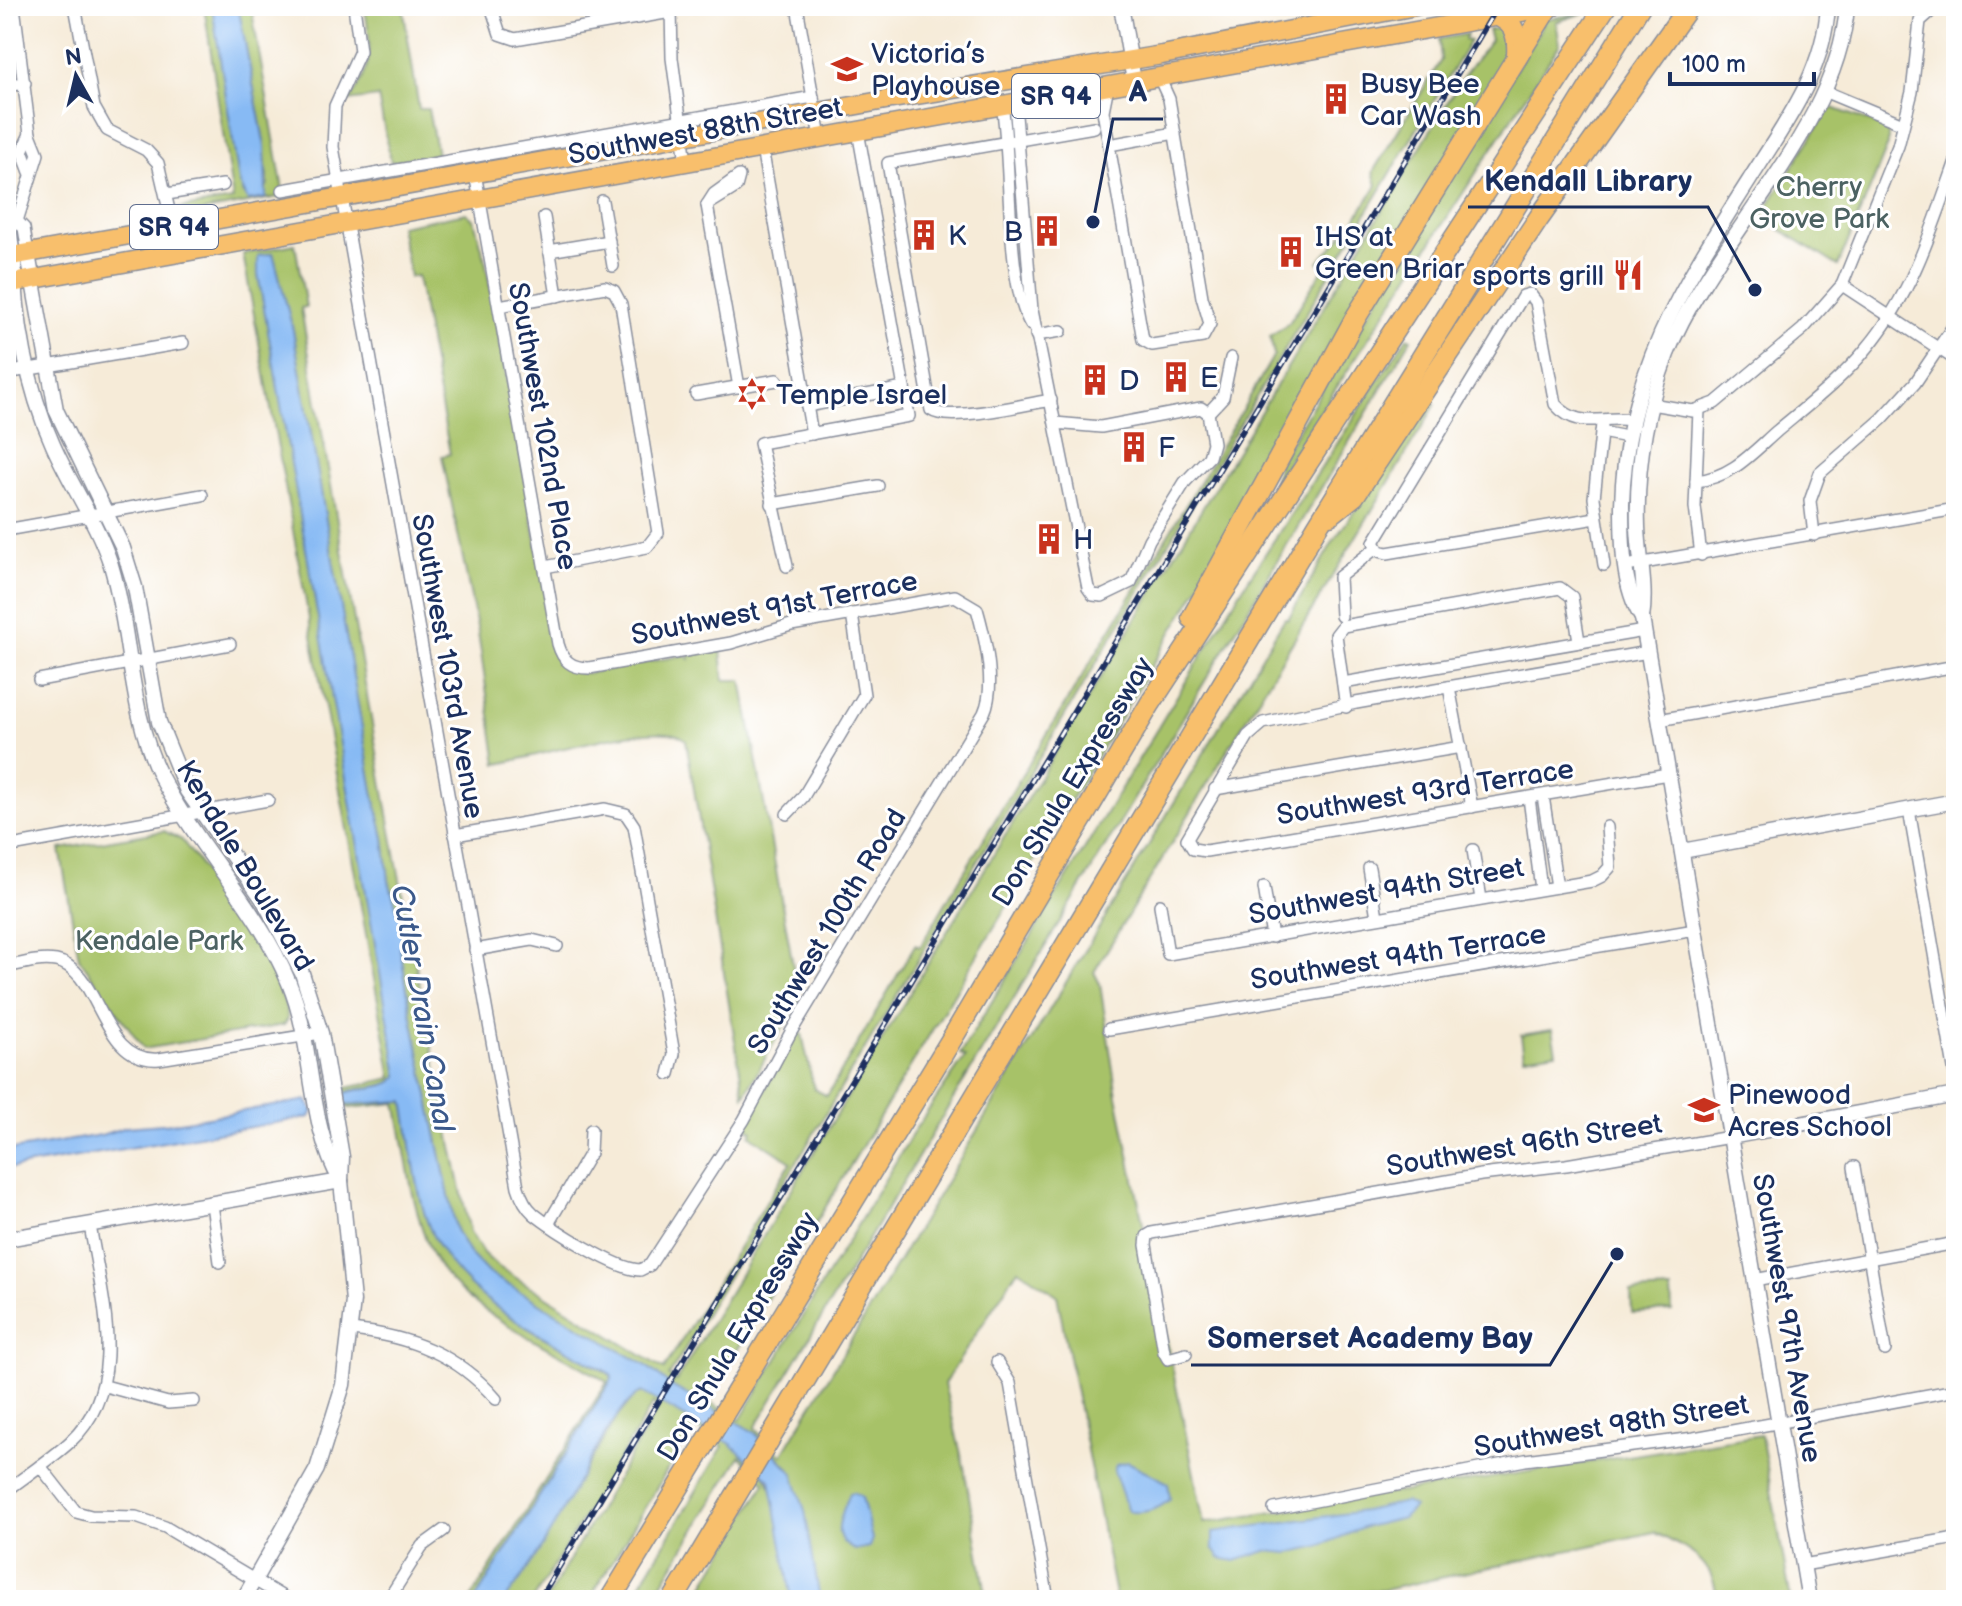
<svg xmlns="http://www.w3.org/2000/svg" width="1962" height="1606" font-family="'Balsamiq Sans',sans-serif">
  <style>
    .green { fill: #a7c268; stroke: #617863; stroke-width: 2 }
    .water { fill: #87baf4; stroke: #5174a9; stroke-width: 2 }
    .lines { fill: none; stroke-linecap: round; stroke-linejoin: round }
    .minor-casing { stroke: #888d9b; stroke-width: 14 }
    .tertiary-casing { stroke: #888d9b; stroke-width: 17 }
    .primary-casing { stroke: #888d9b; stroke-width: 21 }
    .motorway-casing { stroke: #888d9b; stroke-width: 23 }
    .minor { stroke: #fff; stroke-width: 11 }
    .tertiary { stroke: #fff; stroke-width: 14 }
    .primary { stroke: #f8bf6c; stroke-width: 18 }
    .motorway { stroke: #f8bf6c; stroke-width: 20 }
    .rail-casing { stroke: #1b2f5e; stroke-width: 6 }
    .rail { stroke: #fff; stroke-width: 3; stroke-dasharray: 9; stroke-linecap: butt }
    .labels { text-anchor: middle; stroke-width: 6; stroke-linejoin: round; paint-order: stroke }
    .shield { fill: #fff; stroke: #5f6d8e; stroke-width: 2 }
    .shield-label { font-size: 26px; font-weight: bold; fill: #1b2f5e }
    .poi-label { font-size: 28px; fill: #1b2f5e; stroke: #fff; text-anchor: start }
    .street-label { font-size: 28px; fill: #1b2f5e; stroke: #fff }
    .park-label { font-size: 28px; fill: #4c6262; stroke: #fff }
    .water-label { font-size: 30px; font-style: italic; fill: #3b598b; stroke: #fff }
    .leader { fill: none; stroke: #1b2f5e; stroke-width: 3 }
    .callout-dot { fill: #1b2f5e; stroke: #fff; stroke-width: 3 }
    .callout-label { font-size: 30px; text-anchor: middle; font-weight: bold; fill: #1b2f5e; stroke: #fff; stroke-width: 6; stroke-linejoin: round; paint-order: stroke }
  </style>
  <rect width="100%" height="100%" fill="#fff"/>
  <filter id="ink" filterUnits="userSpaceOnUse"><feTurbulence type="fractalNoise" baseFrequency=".0125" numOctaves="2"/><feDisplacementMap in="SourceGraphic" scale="16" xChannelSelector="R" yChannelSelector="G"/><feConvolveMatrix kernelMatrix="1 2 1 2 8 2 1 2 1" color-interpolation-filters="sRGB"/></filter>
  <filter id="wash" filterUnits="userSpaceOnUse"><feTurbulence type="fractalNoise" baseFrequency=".006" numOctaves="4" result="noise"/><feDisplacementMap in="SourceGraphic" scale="32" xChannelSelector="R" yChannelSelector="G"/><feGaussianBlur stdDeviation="1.8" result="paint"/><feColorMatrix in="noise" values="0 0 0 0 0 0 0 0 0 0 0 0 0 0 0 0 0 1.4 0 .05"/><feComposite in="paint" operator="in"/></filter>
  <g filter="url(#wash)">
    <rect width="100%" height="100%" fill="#f6ebd8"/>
    <g class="green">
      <path d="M204,6H212L242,186L244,195L259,197L268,185L263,136L238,6H251L284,196L183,215L176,209L233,200Z"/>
      <path d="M364,6H403L419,109H428L437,154L391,162L378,97L348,101C374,71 372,43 364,6Z"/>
      <path d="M1583,13L1556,22L1560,44L1275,482L1278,463L1546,19Z"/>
      <path d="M1504,27L1514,44L1219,554L810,1233L802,1246L798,1245L708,1401L740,1420L916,1128L965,1057L960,1054L1242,589L1407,337L1411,339L755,1428L782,1455L1285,618L1288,619L1334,540L1431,402L1436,404L1094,972L1100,984L1117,1096L1204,1523L1761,1435L1791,1600H1717C1714,1558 1687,1550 1654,1532L1384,1590L1295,1600H1116L1057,1295L1018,1269L944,1384L964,1467L987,1600H695L765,1483L740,1456L652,1600H631L723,1446L694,1426L589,1600H546L658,1408L653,1404L533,1600H505L618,1416L635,1395L642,1392C684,1414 765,1452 776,1500L790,1469L754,1432L673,1387L645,1365L488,1273L468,1252L456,1230L413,1023L400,949L402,930L389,881L384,838L373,792L293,330L273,254L258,256V274L399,1076C386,1092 355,1084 338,1097L341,1089L392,1078L243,254L295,244L306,307L301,308C353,616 404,926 470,1232L483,1253L497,1266L664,1369L791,1162L750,1135L753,1131L745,1126L797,1031L802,1034L814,1089L827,1096L915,945L920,947C1035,748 1160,555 1274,355L1270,336L1289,323L1325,266L1319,262L1355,220L1377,185L1373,172L1441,60L1439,39L1467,34L1465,39L1470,41L709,1308L669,1376L676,1381L1462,78L1491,40L1488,30Z"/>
      <path d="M1833,108L1881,126L1888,133V145L1838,266L1761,217L1827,112Z"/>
      <path d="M466,213L474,220L485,259L557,655C565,669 573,673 589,673L685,655L690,659V654L721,649L724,680H742L799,999L744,1096L686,740C663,715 532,759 497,764L478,632L442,456L450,454L417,276L410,277L400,226Z"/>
      <path d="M164,831L182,840C213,883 282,968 288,1019L284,1025L144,1049L79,958L60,849Z"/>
      <path d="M1552,1030L1556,1052L1524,1057L1521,1035Z"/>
      <path d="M396,1100L404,1101C411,1138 414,1179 425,1215C451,1299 542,1334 611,1375L612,1379L475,1600H470L607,1382C555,1348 458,1311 431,1252C411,1207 406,1151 396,1103L350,1108L339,1105Z"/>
      <path d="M1671,1290L1672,1311L1632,1313L1631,1292Z"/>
    </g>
    <g class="water">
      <path d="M212,6H238L265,147L266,198L248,201L239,181Z"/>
      <path d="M273,253L293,330L373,791L384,838L389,881L403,930L400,949L413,1023L456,1230L468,1252L488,1273L645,1365L673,1387L754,1432L793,1473L805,1511L820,1600H792L770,1480L731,1444L642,1392C614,1402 563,1514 544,1543C532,1563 519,1582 505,1600H475L612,1379L611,1374C542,1334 450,1298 425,1215C414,1179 411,1138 404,1101L339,1105L338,1097C355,1085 387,1092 398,1076L258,274V256Z"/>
      <path d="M307,1100L313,1111L310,1117L6,1169V1151L101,1135L126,1127L174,1123Z"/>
      <path d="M1128,1462L1168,1483L1170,1499C1160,1509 1142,1515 1128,1511L1114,1471L1116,1465Z"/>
      <path d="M854,1492L862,1497L872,1539L869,1547L855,1550C827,1539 842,1514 850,1493Z"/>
      <path d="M1405,1502L1414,1507L1403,1518L1365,1527L1319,1546L1288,1553L1266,1551L1235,1561L1220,1558L1213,1548V1532L1364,1511Z"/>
    </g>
  </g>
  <g filter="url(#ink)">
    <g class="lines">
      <defs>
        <g id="minor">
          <path d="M14,6L30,134L38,154L17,221L11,229L14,256"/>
          <path d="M75,6L94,107L107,130L146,150L158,163L179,253"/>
          <path d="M354,6L360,51L335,106L333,147L518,1187C521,1197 526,1207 534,1214C553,1229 617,1270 640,1270L650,1265L744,1120L791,1032L984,713C997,685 985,637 977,609L955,596L791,625L731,643L589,668C571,668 563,661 558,644L475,173"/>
          <path d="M491,6L500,34L515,39L671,12"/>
          <path d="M797,6L820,138"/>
          <path d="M671,8L672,58L686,162"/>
          <path d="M6,86L25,83"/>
          <path d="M1108,86L1103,111L1143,340L1152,345L1203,337L1210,324L1202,297L1169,99L1159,77"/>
          <path d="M1826,92L1903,124"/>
          <path d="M1015,103L1032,310L1088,588L1093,595L1102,596L1131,582L1149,540L1185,482L1209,457L1213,443L1208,413L1201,408L1101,427L1055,423"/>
          <path d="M1002,105C1012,162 1005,283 1031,325"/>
          <path d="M30,134L22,151L30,172"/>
          <path d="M1109,145L1175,133"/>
          <path d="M762,148L812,434"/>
          <path d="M739,176L736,187L707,205L714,194Z"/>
          <path d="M283,190L813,97"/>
          <path d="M167,194L223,185"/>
          <path d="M602,201L613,266"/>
          <path d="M707,205L739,387"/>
          <path d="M544,217L557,296"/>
          <path d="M17,221L24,228L28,254"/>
          <path d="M549,251L609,241"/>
          <path d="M1842,285L1956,360"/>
          <path d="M499,306L605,287L614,291L621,304L658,533L647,547L545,567"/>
          <path d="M1036,335L1061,331"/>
          <path d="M6,373L183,343"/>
          <path d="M696,394L777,380"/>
          <path d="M1051,400C1027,404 948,423 931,410L888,163L1094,127"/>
          <path d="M1651,404L1693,411L1715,403L1803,329L1842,285L1898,146L1912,92L1920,21L1937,6"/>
          <path d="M807,406L904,388"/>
          <path d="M1699,410L1695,507L1701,555"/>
          <path d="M1208,413L1223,397L1231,358"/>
          <path d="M1602,424L1594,498L1604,565"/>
          <path d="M1601,432L1627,437"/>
          <path d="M1696,481C1731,478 1752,453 1777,431C1808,405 1841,380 1867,348C1912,295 1933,226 1956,161"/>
          <path d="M772,504L878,486"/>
          <path d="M1596,518L1387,553L1379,551L1374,542L1523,296L1530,294L1536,302L1555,404C1579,431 1602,415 1630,420"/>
          <path d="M6,530L202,495"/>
          <path d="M1814,535L1810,501L1820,473L1882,419L1915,383L1956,322"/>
          <path d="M787,566L760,443L909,416L858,131"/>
          <path d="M1626,566L1956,509"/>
          <path d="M1341,616L1339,577L1376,548"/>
          <path d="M1648,652L1356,703L1263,723L1248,736L1187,839L1193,849L1206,851L1668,774"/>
          <path d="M39,680L230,644"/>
          <path d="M1343,683L1644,631"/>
          <path d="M1449,687L1472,807"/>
          <path d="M1346,707L1336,635L1343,626L1560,588L1572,597L1579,641"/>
          <path d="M1659,720L1956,666"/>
          <path d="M1215,789L1461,747"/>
          <path d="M1543,796L1557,887"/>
          <path d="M1529,798L1541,889"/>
          <path d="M1909,810L1956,1080"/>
          <path d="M787,814L803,797L864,695L852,614"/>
          <path d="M455,835L605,809L626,814L634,826L674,1054L669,1074"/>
          <path d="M6,847L268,800"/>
          <path d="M1473,850L1481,899"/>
          <path d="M1369,868L1377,917"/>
          <path d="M1264,887L1272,937"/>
          <path d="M1160,905L1168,954L1592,881L1602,876L1610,867L1607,827"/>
          <path d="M475,950L532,940L557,946"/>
          <path d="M6,967C21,964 40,958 56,961C101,969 100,1064 159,1059L321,1033"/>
          <path d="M1109,1029L1695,930"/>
          <path d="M1854,1167L1885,1350"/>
          <path d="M212,1204L220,1262"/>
          <path d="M548,1224L590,1153L591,1130"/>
          <path d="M1754,1280L1956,1243"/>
          <path d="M351,1330C409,1336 457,1354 496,1399"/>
          <path d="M1186,1354L1168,1359L1164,1352L1146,1245L1147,1236L1152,1233L1481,1175L1566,1165L1730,1137"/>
          <path d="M997,1362L1010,1383L1048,1600"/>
          <path d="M105,1386L168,1403L194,1401"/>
          <path d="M40,1466L76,1512L91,1516L136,1517L165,1527L288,1600"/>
          <path d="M6,1491C27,1475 50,1460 70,1442C131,1385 101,1296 90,1225"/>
          <path d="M1274,1509L1525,1460L1694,1438L1956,1390"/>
          <path d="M1803,1565L1956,1538"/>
          <path d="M388,1600L422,1546L444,1530"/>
        </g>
        <g id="tertiary">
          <path d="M1121,6L1134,81"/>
          <path d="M28,254L56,410L123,548L135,587L159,722L187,791L264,901L302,973L321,1033L342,1157L341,1181L353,1301L343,1385L317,1469L243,1600"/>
          <path d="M14,256C15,318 27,388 53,445C71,486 97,522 111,565C132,635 128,711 161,777C198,849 258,907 289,983C315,1045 307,1125 341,1181"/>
          <path d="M1642,618C1622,587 1622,541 1622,505C1625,373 1683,284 1752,176C1786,122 1824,72 1828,6"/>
          <path d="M1682,851L1956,801"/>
          <path d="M1730,1137L1956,1095"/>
          <path d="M6,1239L341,1181"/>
          <path d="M1809,1600L1642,618C1647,588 1639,557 1638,527C1636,468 1646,409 1667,354C1713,238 1839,129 1847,6"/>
        </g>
        <g id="primary">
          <path d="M6,257L886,100L1162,55L1416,6"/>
          <path d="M6,284L1555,6"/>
        </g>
        <g id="motorway">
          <path d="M1498,16C1517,24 1518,39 1517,57"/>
          <path d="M1330,515L1354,496L1539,218L1689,6"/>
          <path d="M1192,618L1356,317L1548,7"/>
          <path d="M610,1600L956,1032L1150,704L1606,6"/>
          <path d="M673,1600L1318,525L1640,6"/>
        </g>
      </defs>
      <use href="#minor" class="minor-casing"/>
      <use href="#tertiary" class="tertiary-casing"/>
      <use href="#primary" class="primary-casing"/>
      <use href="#motorway" class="motorway-casing"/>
      <use href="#minor" class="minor"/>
      <use href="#tertiary" class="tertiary"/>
      <use href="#primary" class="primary"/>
      <use href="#motorway" class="motorway"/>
      <defs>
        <path id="rail" d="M539,1600L1498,6"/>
      </defs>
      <use href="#rail" class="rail-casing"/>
      <use href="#rail" class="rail"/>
    </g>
  </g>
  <defs>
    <symbol id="school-bare" viewBox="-9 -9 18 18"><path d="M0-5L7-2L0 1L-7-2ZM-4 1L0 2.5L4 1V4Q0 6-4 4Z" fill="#c8321e" stroke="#fff" stroke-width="2.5" paint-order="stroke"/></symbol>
    <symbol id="building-bare" viewBox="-9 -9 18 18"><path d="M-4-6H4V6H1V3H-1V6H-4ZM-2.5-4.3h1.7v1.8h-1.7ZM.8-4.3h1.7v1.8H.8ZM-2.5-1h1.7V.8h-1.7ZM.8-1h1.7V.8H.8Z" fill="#c8321e" stroke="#fff" stroke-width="2.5" paint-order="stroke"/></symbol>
    <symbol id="restaurant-bare" viewBox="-9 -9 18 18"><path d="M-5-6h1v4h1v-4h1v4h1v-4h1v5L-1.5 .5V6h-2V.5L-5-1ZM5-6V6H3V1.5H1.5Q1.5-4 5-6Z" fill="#c8321e" stroke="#fff" stroke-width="2.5" paint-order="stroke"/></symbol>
    <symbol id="synagogue-bare" viewBox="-9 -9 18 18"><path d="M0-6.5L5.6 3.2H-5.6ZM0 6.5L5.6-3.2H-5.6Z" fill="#c8321e" stroke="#fff" stroke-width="2.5" paint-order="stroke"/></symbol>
  </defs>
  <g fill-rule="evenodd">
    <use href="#school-bare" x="825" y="47" width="44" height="44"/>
    <use href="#building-bare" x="1314" y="77" width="44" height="44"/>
    <use href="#building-bare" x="1025" y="209" width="44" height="44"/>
    <use href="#building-bare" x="902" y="213" width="44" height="44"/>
    <use href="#building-bare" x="1269" y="230" width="44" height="44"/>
    <use href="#restaurant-bare" x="1606" y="253" width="44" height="44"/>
    <use href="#building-bare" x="1154" y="355" width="44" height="44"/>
    <use href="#building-bare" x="1073" y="358" width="44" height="44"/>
    <use href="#synagogue-bare" x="730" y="372" width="44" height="44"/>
    <use href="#building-bare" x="1112" y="425" width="44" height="44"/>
    <use href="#building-bare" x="1027" y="517" width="44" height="44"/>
    <use href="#school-bare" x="1682" y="1088" width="44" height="44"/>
  </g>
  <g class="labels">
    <g class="shield">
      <rect x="1012" y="74" width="88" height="44" rx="6"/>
      <rect x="130" y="205" width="88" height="44" rx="6"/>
    </g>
    <g class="shield-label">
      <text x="1056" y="105">SR 94</text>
      <text x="174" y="236">SR 94</text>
    </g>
    <g class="poi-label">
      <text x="871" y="63">Victoria’s<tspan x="871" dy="32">Playhouse</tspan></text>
      <text x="1360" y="93">Busy Bee<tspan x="1360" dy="32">Car Wash</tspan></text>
      <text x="1023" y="241" text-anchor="end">B</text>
      <text x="948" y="245">K</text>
      <text x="1315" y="246">IHS at<tspan x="1315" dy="32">Green Briar</tspan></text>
      <text x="1604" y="285" text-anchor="end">sports grill</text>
      <text x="1200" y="387">E</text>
      <text x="1119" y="390">D</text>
      <text x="776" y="404">Temple Israel</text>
      <text x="1158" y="457">F</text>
      <text x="1073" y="549">H</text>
      <text x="1728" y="1104">Pinewood<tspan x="1728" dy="32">Acres School</tspan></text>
    </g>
    <g class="street-label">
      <text transform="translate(705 130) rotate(-10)" y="10">Southwest 88th Street</text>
      <text transform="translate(544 426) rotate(80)" y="10">Southwest 102nd Place</text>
      <text transform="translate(774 607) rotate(-11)" y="10">Southwest 91st Terrace</text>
      <text transform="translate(449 666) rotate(80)" y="10">Southwest 103rd Avenue</text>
      <text transform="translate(1072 781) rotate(-59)" y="10">Don Shula Expressway</text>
      <text transform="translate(1425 791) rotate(-9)" y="10">Southwest 93rd Terrace</text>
      <text transform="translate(246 865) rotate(59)" y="10">Kendale Boulevard</text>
      <text transform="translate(1386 890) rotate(-10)" y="10">Southwest 94th Street</text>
      <text transform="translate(826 931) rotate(-59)" y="10">Southwest 100th Road</text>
      <text transform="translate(1398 956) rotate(-9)" y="10">Southwest 94th Terrace</text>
      <text transform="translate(1524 1144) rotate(-9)" y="10">Southwest 96th Street</text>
      <text transform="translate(1788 1318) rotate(80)" y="10">Southwest 97th Avenue</text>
      <text transform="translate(737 1336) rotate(-59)" y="10">Don Shula Expressway</text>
      <text transform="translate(1611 1425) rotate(-9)" y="10">Southwest 98th Street</text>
    </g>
    <g class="park-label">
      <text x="1819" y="196">Cherry<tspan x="1819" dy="32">Grove Park</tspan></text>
      <text x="159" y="950">Kendale Park</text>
    </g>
    <g class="water-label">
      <text transform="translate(423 1008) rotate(80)" y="10">Cutler Drain Canal</text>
    </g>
  </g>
  <path class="leader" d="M1093 222L1113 119H1163M1755 290L1708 207H1468M1617 1254L1550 1365H1191"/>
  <g class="callout-dot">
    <circle cx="1093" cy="222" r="8"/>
    <circle cx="1755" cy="290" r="8"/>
    <circle cx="1617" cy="1254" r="8"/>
  </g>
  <g class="callout-label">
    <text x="1138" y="102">A</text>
    <text x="1588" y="191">Kendall Library</text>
    <text x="1370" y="1348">Somerset Academy Bay</text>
  </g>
  <rect width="1962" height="1606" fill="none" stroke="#fff" stroke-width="32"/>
  <g transform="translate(76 76) rotate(352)" stroke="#ffffff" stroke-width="6" paint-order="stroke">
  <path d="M0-6L14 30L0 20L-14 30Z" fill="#1b2f5e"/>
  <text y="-12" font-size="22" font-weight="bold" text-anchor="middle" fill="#1b2f5e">N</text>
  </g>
  <path d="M1670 72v12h144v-12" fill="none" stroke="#1b2f5e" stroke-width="4"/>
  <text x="1682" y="72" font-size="24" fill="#1b2f5e" stroke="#ffffff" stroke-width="6" paint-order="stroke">100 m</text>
</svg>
